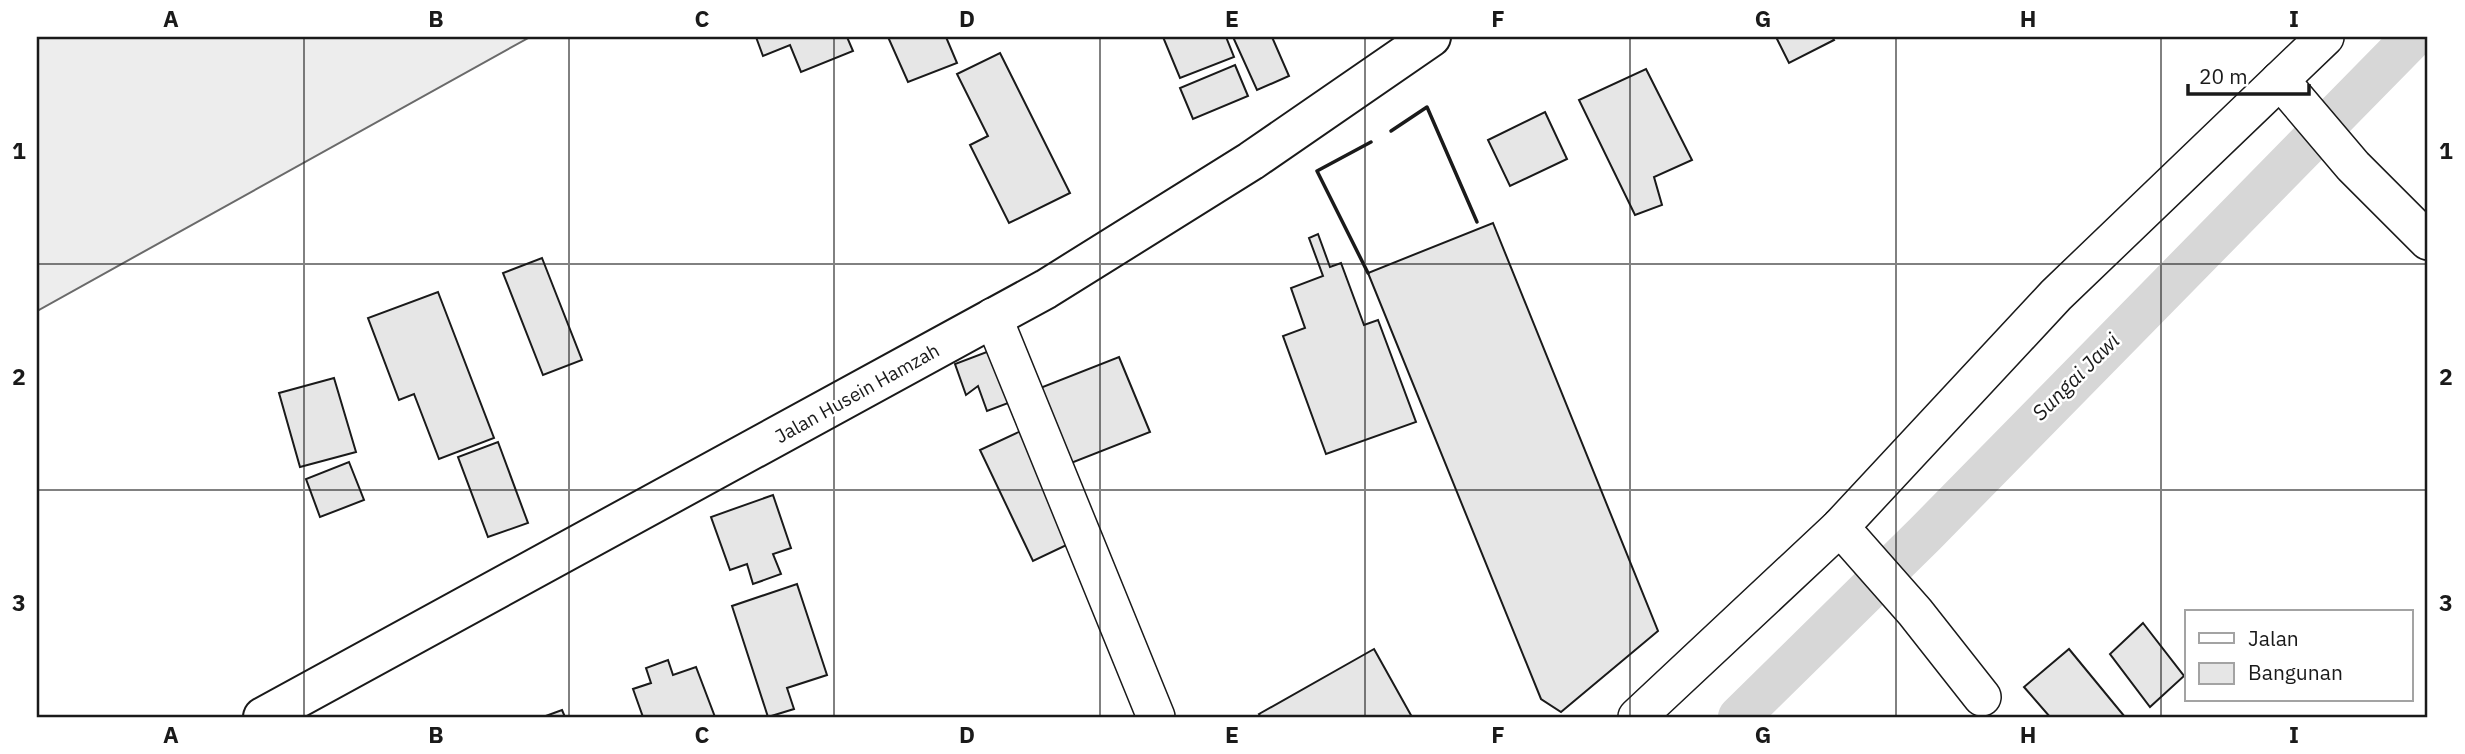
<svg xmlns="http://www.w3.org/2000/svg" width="2465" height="754" font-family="'IBM Plex Sans',sans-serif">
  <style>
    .built { fill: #ededed; stroke: #6a6a6a; stroke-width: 2 }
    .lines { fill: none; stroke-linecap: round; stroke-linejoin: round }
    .canal { stroke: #d7d7d7; stroke-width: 42 }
    .building { fill: #e6e6e6; stroke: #1a1a1a; stroke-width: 2 }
    .minor-casing { stroke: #1a1a1a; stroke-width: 40 }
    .tertiary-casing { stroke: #1a1a1a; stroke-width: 42 }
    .minor { stroke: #fff; stroke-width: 37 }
    .tertiary { stroke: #fff; stroke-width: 38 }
    .wall { stroke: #1a1a1a; stroke-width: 3.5 }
    .grid { fill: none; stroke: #1a1a1a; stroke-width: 2; stroke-opacity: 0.55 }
    .labels { text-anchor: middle; stroke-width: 5; stroke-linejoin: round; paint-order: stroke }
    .street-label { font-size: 19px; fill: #1a1a1a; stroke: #fff }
    .water-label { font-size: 21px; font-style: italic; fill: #1a1a1a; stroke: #fff }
    .neatline { fill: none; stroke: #1a1a1a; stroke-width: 2.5 }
    .grid-label { font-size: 23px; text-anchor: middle; font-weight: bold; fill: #1a1a1a }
  </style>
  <rect width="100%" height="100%" fill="#fff"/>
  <path class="built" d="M37,37H530L37,311Z"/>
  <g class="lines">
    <path class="canal" d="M1739,717L1925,534L2413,37"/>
  </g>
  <g class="building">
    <path d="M756,37H847L853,51L801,72L790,45L763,56Z"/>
    <path d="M888,37H946L957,63L908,82Z"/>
    <path d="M1163,37H1226L1234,57L1180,78Z"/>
    <path d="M1233,37H1272L1289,76L1257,90Z"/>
    <path d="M1776,37H1832L1834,40L1789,63Z"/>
    <path d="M1000,53L1070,193L1009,223L970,145L988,136L957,74Z"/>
    <path d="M1235,65L1248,96L1193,119L1180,88Z"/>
    <path d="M1646,69L1692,160L1654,177L1662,205L1635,215L1579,100Z"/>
    <path d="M1545,112L1567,159L1510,186L1488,140Z"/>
    <path d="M1493,223L1658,631L1561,712L1541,699L1368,273Z"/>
    <path d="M1318,234L1330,267L1341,263L1364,325L1378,320L1416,422L1326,454L1283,336L1305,328L1291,288L1323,276L1309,238Z"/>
    <path d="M542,258L582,360L543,375L503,273Z"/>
    <path d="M438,292L494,438L439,459L414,394L399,400L368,318Z"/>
    <path d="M992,350L1011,402L987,411L978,386L966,395L955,364Z"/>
    <path d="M1119,357L1150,432L1066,465L1035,390Z"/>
    <path d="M334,378L356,452L300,467L279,393Z"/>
    <path d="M1023,430L1075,541L1033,561L980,450Z"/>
    <path d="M498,442L528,523L488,537L458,457Z"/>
    <path d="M349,462L364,500L320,517L306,479Z"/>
    <path d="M773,495L791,548L773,554L781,574L753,584L747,564L730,570L711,517Z"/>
    <path d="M797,584L827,675L787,688L794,709L768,717L732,606Z"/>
    <path d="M2143,623L2184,676L2150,707L2110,654Z"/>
    <path d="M1374,649L1412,717H1261L1259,714Z"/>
    <path d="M2069,649L2125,717H2050L2024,687Z"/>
    <path d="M668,660L673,675L696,667L715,717H643L633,689L651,683L646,668Z"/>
    <path d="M562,710L565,717H543Z"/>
  </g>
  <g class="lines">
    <defs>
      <g id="minor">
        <path d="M2280,80L2353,166L2428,241"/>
        <path d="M993,317L1156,717"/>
        <path d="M1840,527L1915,612L1982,697"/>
        <path d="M1637,717L1840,527L2056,295L2325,37"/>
      </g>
      <path id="tertiary" d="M263,717L1046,289L1251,161L1431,37"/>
    </defs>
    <use href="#minor" class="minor-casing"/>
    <use href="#tertiary" class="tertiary-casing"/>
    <use href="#minor" class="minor"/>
    <use href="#tertiary" class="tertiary"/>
    <g class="wall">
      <path d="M1391,131L1427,107L1477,222"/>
      <path d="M1368,273L1317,171L1371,142"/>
    </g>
  </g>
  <path class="grid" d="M304,37V717M569,37V717M834,37V717M1100,37V717M1365,37V717M1630,37V717M1896,37V717M2161,37V717M37,264H2428M37,490H2428"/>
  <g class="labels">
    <g class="street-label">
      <text transform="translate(857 393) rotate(-29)" y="7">Jalan Husein Hamzah</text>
    </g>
    <g class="water-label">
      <text transform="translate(2076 377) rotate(-45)" y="7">Sungai Jawi</text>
    </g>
  </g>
  <rect width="2465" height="754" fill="none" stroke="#ffffff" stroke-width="77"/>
  <rect x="2185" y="610" width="228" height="91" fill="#ffffff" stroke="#a3a3a3" stroke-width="2"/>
  <rect x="2199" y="633" width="35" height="10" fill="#ffffff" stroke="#a3a3a3" stroke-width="2"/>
  <text x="2248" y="646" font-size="21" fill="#1a1a1a">Jalan</text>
  <rect x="2199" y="663" width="35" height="21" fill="#e6e6e6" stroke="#a3a3a3" stroke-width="2"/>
  <text x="2248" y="680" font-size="21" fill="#1a1a1a">Bangunan</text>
  <path d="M2188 84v10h121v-10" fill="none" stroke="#1a1a1a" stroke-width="3.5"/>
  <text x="2199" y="84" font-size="21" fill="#1a1a1a" stroke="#ffffff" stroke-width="5" paint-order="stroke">20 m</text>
  <rect x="38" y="38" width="2388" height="678" class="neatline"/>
  <g class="grid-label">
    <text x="171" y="27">A</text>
    <text x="436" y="27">B</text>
    <text x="702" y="27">C</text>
    <text x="967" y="27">D</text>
    <text x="1232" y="27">E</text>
    <text x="1498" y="27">F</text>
    <text x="1763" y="27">G</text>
    <text x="2028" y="27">H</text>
    <text x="2294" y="27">I</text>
    <text x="19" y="159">1</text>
    <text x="2446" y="159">1</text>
    <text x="19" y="385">2</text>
    <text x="2446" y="385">2</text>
    <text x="19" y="611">3</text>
    <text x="2446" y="611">3</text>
    <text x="171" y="743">A</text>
    <text x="436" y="743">B</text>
    <text x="702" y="743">C</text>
    <text x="967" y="743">D</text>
    <text x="1232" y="743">E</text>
    <text x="1498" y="743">F</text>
    <text x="1763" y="743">G</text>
    <text x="2028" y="743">H</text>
    <text x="2294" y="743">I</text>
  </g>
</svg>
